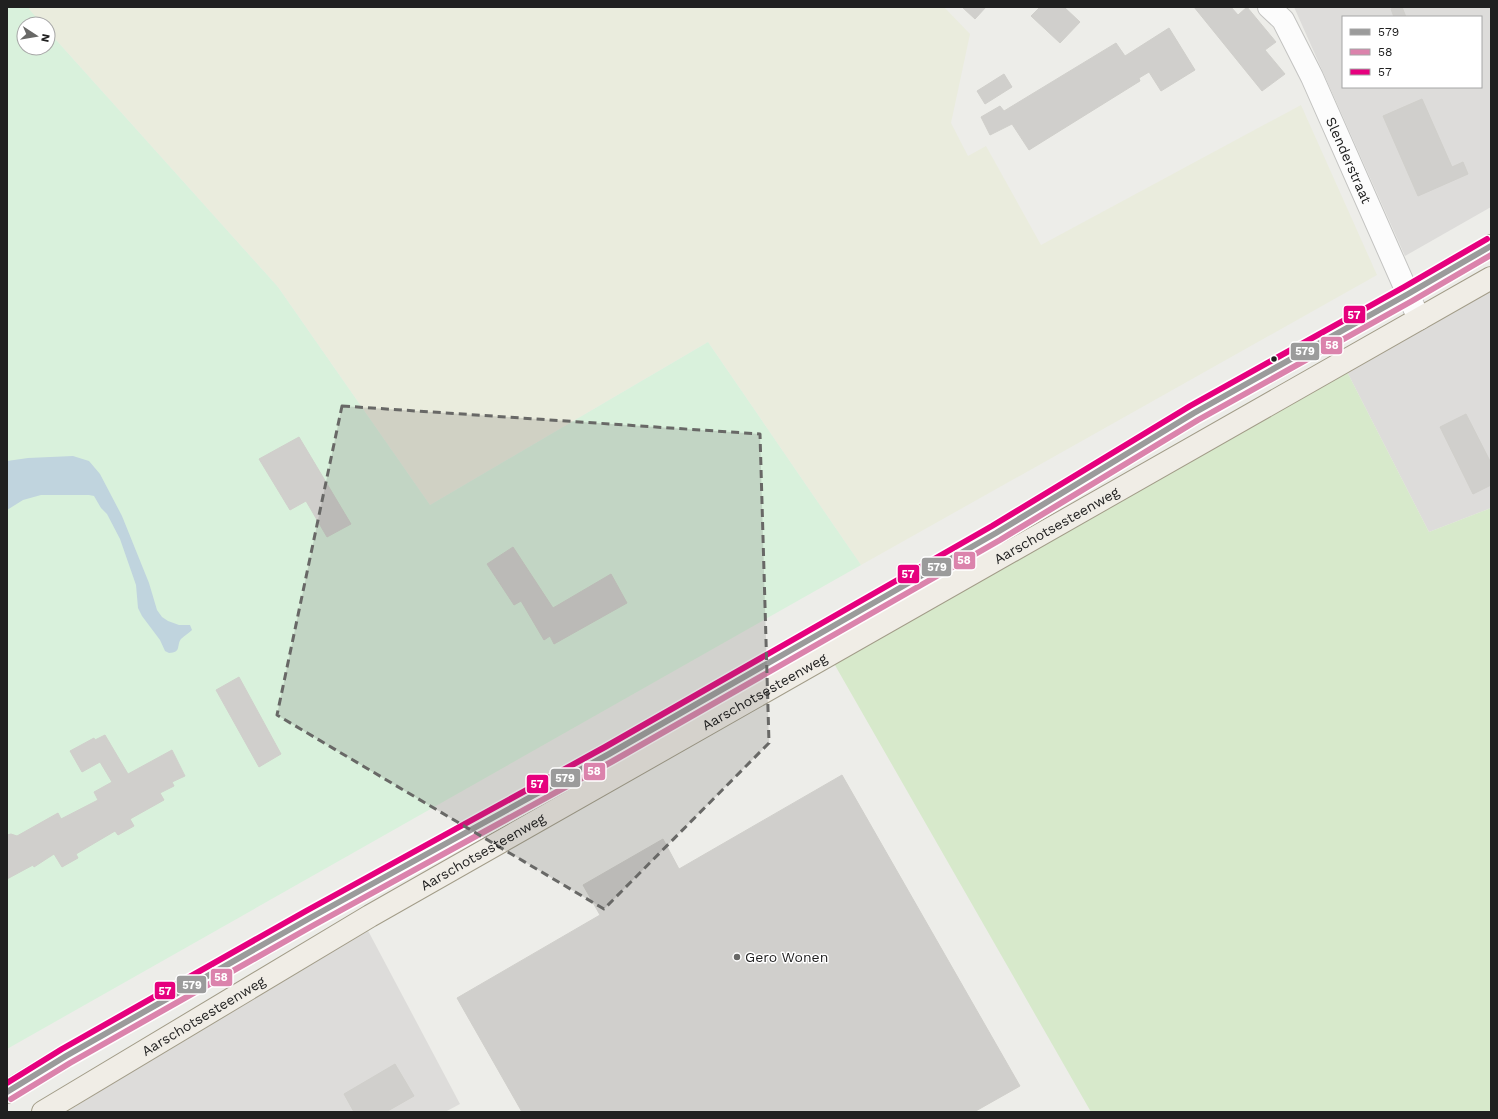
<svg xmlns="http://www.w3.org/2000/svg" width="1498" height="1119" font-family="'Work Sans',sans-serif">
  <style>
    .residential { fill: #dddcda; fill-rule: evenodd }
    .farmland { fill: #eaecdd }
    .grass { fill: #d7e9cb }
    .park { fill: #d9f1dc }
    .water { fill: #c0d4de }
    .building { fill: #d0cfcc; stroke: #d0cfcb }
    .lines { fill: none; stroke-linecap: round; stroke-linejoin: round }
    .street-casing { stroke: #c3c3c1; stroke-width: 24 }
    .primary-casing { stroke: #a29c88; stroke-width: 24 }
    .street { stroke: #fcfcfc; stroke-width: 22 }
    .primary { stroke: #f0ede6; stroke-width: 22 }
    .bus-1-casing { stroke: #fff; stroke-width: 9 }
    .bus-2-casing { stroke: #fff; stroke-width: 9 }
    .bus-3-casing { stroke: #fff; stroke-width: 9 }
    .bus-1 { stroke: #9b9b9b; stroke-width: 6 }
    .bus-2 { stroke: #db83ac; stroke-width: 6 }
    .bus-3 { stroke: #e6007e; stroke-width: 6 }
    .marked { fill: #686866; fill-opacity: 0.2; stroke: #686866; stroke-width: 3; stroke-dasharray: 8 5; stroke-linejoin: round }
    .bus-dot { fill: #202020; stroke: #fff; stroke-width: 1.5 }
    .poi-dot { fill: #686866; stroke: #fff; stroke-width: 1.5 }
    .labels { text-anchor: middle; stroke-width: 3; stroke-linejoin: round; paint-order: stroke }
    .street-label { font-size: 14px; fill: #202020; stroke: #fff }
    .poi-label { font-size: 14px; fill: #202020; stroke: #fff; text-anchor: start }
    .line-badge { stroke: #fff; stroke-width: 1.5 }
    .badge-label { font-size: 11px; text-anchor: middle; font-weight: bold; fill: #fff }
  </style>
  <rect width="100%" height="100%" fill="#edede9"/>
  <g class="residential">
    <path d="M1294,7H1491V207L1405,256ZM1343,17H1481V87H1343Z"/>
    <path d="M1491,280V508L1429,532L1342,362Z"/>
    <path d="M365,925L460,1104L445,1112H67Z"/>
  </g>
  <path class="farmland" d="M30,7H944L970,34L951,123L968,156L986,146L1041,245L1301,105L1377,275L861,565L708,342L430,505L278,287L48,31V24H42L28,9Z"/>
  <path class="grass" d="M1342,362L1429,532L1491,508V1112H1091L828,653Z"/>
  <path class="park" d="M7,7H30L29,9L42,24H24V48H48V31L278,287L430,505L708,342L861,565L7,1049Z"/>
  <path class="water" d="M73,456L89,461L100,474L122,516L149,583L157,610L162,617L168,621L179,625H190L192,630C189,633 184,636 181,639C176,646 182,652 169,653L165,651L160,640L142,616L138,608L136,585L120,539L107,514L101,508L94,496L89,495H41L23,500L7,510V461L28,458Z"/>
  <g class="building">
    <path d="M962,7H986L975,19Z"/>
    <path d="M1040,7H1064L1080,22L1060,43L1031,16Z"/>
    <path d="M1194,7H1231L1238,15L1247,7L1276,42L1265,50L1285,74L1262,91Z"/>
    <path d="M1397,7H1402L1406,17H1394L1391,9Z"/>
    <path d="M1169,28L1195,70L1161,91L1149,72L1139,78L1140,81L1029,150L1012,124L990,135L981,117L1000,106L1004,111L1116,43L1125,56Z"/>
    <path d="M1004,74L1012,87L985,104L977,91Z"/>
    <path d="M1422,99L1452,167L1463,162L1468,174L1418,196L1383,116Z"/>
    <path d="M1466,414L1491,463V485L1473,494L1440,427Z"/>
    <path d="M299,437L351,524L327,537L306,501L290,510L259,459Z"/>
    <path d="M513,547L553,608L611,574L627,603L554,644L550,636L544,640L521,601L514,605L487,564Z"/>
    <path d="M239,677L281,754L259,767L216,690Z"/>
    <path d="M105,735L128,774L172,750L185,776L172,782L174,786L160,793L164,800L130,819L134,826L118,835L115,831L76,854L78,858L62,867L54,854L34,867L33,865L7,879V858L8,857L7,855V835L11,834L17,836L58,813L61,819L98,800L94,792L112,782L100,762L82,772L70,751L94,738L95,740Z"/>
    <path d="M842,775L1020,1086L974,1112H522L457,998L600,915L583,885L663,839L679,869Z"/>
    <path d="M395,1064L414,1096L386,1112H354L344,1094Z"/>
  </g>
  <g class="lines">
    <defs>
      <g id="street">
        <path id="s1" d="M1269,7L1283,20L1312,77L1419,319"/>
      </g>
      <g id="primary">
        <path d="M7,1092L66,1056L310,918L609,754L996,533L1194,413L1408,294L1491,246"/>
        <path id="s2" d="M43,1112L370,916L1491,278"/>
      </g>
    </defs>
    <use href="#street" class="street-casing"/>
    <use href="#primary" class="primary-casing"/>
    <use href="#street" class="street"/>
    <use href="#primary" class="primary"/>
    <defs>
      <path id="bus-1" d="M7,1092L66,1056L310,918L609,754L996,533L1194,413L1408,294L1491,246"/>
      <path id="bus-2" d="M11,1099L70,1063L314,925L613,761L1000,540L1198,420L1412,301L1491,255"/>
      <path id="bus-3" d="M7,1083L62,1049L306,911L605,747L992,526L1190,406L1404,287L1487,239"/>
    </defs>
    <use href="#bus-1" class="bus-1-casing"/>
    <use href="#bus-2" class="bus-2-casing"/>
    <use href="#bus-3" class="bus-3-casing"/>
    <use href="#bus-1" class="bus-1"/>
    <use href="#bus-2" class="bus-2"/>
    <use href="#bus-3" class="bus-3"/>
  </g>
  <path class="marked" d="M342,406L760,434L769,743L604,909L277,715Z"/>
  <circle class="bus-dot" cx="1274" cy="359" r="3.5"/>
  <circle class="poi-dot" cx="737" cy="957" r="4"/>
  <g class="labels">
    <g class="street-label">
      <text dy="5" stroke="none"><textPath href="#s1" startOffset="174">Slenderstraat</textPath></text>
      <text dy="5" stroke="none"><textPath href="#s2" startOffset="1171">Aarschotsesteenweg</textPath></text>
      <text dy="5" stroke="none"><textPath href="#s2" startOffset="835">Aarschotsesteenweg</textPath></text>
      <text dy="5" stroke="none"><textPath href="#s2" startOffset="511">Aarschotsesteenweg</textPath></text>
      <text dy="5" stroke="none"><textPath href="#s2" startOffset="187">Aarschotsesteenweg</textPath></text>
    </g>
    <g class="poi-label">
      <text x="745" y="962">Gero Wonen</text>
    </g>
  </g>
  <g class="line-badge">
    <rect x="1343" y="305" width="23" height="19" rx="4" fill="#e6007e"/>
    <rect x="1320" y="336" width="23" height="19" rx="4" fill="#db83ac"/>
    <rect x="1290" y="342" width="30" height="19" rx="4" fill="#9b9b9b"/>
    <rect x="953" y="551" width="23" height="19" rx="4" fill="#db83ac"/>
    <rect x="921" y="557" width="31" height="20" rx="4" fill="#9b9b9b"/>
    <rect x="897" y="564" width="23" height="20" rx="4" fill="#e6007e"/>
    <rect x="583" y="762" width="23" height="19" rx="4" fill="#db83ac"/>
    <rect x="550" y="768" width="31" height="20" rx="4" fill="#9b9b9b"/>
    <rect x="526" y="774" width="23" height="20" rx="4" fill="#e6007e"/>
    <rect x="210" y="968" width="23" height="19" rx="4" fill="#db83ac"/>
    <rect x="176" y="975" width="31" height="19" rx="4" fill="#9b9b9b"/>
    <rect x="154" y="981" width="22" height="19" rx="4" fill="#e6007e"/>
  </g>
  <g class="badge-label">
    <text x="1354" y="319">57</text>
    <text x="1332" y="349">58</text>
    <text x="1305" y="355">579</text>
    <text x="964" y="564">58</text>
    <text x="937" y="571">579</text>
    <text x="908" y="578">57</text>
    <text x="594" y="775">58</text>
    <text x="565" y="782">579</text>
    <text x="537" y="788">57</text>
    <text x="221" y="981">58</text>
    <text x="192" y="989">579</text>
    <text x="165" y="995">57</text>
  </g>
  <rect width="1498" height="1119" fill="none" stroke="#202020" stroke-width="16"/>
  <rect x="1342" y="16" width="140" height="72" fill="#ffffff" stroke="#a6a6a6"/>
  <rect x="1350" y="29" width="20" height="6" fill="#9b9b9b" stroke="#a6a6a6"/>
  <text x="1378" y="36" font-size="12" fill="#202020">579</text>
  <rect x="1350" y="49" width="20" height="6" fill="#db83ac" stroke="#a6a6a6"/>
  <text x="1378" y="56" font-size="12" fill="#202020">58</text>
  <rect x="1350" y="69" width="20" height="6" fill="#e6007e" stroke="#a6a6a6"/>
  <text x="1378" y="76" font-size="12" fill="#202020">57</text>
  <g transform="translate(36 36) rotate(102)"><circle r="19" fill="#ffffff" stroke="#a6a6a6"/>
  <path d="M0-3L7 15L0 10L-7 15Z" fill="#686866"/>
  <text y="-6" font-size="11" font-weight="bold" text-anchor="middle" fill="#202020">N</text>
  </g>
</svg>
